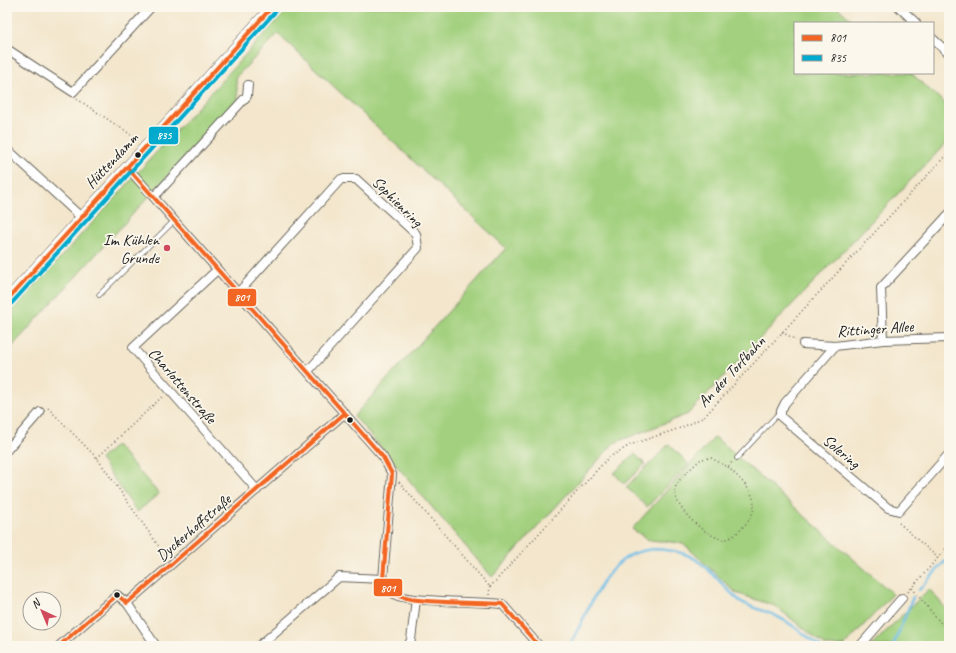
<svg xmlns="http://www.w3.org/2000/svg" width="956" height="653" font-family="Caveat,sans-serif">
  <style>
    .green { fill: #a2d07e; stroke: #5f764d }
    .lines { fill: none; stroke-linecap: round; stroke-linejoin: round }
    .stream { stroke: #6cbde7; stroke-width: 2.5 }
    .lane-casing { stroke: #67635a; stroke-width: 5.5 }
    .street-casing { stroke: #67635a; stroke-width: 10 }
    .secondary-casing { stroke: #67635a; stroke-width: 12 }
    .path { stroke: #67635a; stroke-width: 1.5; stroke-dasharray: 1 3; stroke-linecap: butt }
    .lane { stroke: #fff; stroke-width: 4 }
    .street { stroke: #fff; stroke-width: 8 }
    .secondary { stroke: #fff; stroke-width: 11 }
    .bus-1-casing { stroke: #fbf7ec; stroke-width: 7 }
    .bus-2-casing { stroke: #fbf7ec; stroke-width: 7 }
    .bus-1 { stroke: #f26522; stroke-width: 4 }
    .bus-2 { stroke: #00a9ce; stroke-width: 4 }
    .bus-dot { fill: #1c1c1c; stroke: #fbf7ec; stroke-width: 1.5 }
    .poi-dot { fill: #d1495b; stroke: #fbf7ec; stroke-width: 1.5 }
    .labels { text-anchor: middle; stroke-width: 3.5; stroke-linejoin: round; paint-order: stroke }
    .street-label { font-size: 16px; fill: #1c1c1c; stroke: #fbf7ec }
    .poi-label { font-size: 16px; fill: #1c1c1c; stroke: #fbf7ec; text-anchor: end }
    .line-badge { stroke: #fbf7ec; stroke-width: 1.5 }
    .badge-label { font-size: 11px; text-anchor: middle; font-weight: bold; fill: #fff }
  </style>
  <rect width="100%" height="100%" fill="#fbf7ec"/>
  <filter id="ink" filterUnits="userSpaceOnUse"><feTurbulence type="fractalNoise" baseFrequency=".025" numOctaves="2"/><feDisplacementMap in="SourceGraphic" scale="8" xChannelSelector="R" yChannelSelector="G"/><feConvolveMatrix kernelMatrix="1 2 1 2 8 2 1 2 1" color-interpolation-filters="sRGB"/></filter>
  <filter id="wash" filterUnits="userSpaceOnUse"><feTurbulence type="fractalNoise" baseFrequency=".012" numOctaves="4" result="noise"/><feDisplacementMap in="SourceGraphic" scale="16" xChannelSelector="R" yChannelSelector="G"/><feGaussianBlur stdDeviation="0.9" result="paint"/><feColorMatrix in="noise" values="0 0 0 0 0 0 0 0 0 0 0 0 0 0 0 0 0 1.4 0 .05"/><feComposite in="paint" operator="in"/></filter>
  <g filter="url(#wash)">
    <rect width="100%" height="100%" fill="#f3e6cc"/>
    <g class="green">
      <path d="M289,7H837L855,23H795V73H911L949,107V140L688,414L614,443L492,577L354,416L506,248L278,34L236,77L238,99L7,352V316Z"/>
      <path d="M715,437L893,594L844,646H826L775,606L736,593L683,543L649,540L632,529Z"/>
      <path d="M669,444L689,464L647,507L626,487Z"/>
      <path d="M116,445L159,494L137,512L100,459Z"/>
      <path d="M635,454L645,464L624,484L614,473Z"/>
      <path d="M929,589L949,612V646H871Z"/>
    </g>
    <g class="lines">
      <g class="stream">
        <path d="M919,590L949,557"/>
        <path d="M569,646C592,608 607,541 666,550C676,551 687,554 695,559C712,570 723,587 739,600C750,609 766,610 778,617C793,624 806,636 820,646"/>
        <path d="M893,646L913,597"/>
      </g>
    </g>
  </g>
  <g filter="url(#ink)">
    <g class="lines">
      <defs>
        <g id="lane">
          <path d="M99,295L174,221"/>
          <path d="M737,458L777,415L781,414"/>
        </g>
        <g id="street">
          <path d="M899,7L916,23"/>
          <path d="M933,39L946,51L949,48"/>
          <path d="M7,49L73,92L151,7"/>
          <path d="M7,149L81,217"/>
          <path d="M127,167L383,457L392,474L383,579C385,584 390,591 394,594C406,603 482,601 502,604L539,646"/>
          <path d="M154,197L247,96L248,85"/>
          <path d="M217,270L133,348L257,490"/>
          <path d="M238,293L341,179H356L416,234L418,248L308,371"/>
          <path d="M883,340L881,288L949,214"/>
          <path d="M803,344L835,346L883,340L949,338"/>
          <path d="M835,346L785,403L781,411V417L888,508L899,511L949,454"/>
          <path d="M7,450L40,412"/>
          <path d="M127,603L156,646"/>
          <path d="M59,646L117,595L127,603L345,413"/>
          <path d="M259,646L339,577L383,579"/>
          <path d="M408,646L411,640L416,599"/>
          <path d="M860,646L902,598"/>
        </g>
        <path id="secondary" d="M7,300L272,7"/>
      </defs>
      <use href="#lane" class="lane-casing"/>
      <use href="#street" class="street-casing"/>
      <use href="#secondary" class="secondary-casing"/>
      <g class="path">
        <path d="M77,99L139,140"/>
        <path d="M782,332L796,340"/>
        <path d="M48,408L97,458L167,558"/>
        <path d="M97,458L164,395"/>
        <path d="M728,467C747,486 767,502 743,527C738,532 732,539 725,539C708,540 668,504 676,486C681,476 693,467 701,459L711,458L728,467L732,462"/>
        <path d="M399,482L490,587"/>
        <path d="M899,523L938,558"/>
        <path d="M912,588L949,633"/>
        <path d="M908,592L949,545"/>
        <path d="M489,595L490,587L608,458L630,445L683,427L704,417L949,152"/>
      </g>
      <use href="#lane" class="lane"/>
      <use href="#street" class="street"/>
      <use href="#secondary" class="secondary"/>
      <defs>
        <g id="bus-1">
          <path d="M127,167L383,457L392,474L383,579C385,584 389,591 394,594C410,604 479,602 502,604L539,646"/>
          <path d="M7,300L272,7"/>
          <path d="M59,646L117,595L127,603L345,413"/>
        </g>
        <path id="bus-2" d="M11,304L276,11"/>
      </defs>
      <use href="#bus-1" class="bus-1-casing"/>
      <use href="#bus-2" class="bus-2-casing"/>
      <use href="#bus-1" class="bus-1"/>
      <use href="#bus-2" class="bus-2"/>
    </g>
  </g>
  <g class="bus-dot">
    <circle cx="138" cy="155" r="3.5"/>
    <circle cx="350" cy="420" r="3.5"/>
    <circle cx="117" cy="595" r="3.5"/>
  </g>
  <circle class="poi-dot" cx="167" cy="248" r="4"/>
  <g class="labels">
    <g class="street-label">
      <text transform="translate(111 160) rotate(-47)" y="6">Hüttendamm</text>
      <text transform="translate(398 201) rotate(45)" y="6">Sophienring</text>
      <text transform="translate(875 328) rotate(-4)" y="6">Rittinger Allee</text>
      <text transform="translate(731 371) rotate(-47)" y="6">An der Torfbahn</text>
      <text transform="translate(183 385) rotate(49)" y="6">Charlottenstraße</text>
      <text transform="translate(842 451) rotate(40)" y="6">Solering</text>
      <text transform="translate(193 527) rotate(-41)" y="6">Dyckerhoffstraße</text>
    </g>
    <g class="poi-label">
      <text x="159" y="245">Im Kühlen<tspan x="159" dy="18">Grunde</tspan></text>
    </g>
  </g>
  <g class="line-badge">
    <rect x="148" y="126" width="31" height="19" rx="4" fill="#00a9ce"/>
    <rect x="227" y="288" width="30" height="19" rx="4" fill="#f26522"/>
    <rect x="373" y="578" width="30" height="19" rx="4" fill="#f26522"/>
  </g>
  <g class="badge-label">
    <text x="164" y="139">835</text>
    <text x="242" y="301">801</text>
    <text x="388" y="592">801</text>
  </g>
  <rect width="956" height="653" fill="none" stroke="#fbf7ec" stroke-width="24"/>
  <rect x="794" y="22" width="140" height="52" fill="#fbf7ec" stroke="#a29f99"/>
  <rect x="802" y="35" width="20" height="6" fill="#f26522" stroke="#a29f99"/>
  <text x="830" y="42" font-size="12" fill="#1c1c1c">801</text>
  <rect x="802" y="55" width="20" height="6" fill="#00a9ce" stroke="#a29f99"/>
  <text x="830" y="62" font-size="12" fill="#1c1c1c">835</text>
  <g transform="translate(42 611) rotate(316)"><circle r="19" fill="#fbf7ec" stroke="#a29f99"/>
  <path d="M0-3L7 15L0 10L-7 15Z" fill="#d1495b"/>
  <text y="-6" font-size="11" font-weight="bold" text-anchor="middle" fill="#1c1c1c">N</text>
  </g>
</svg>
